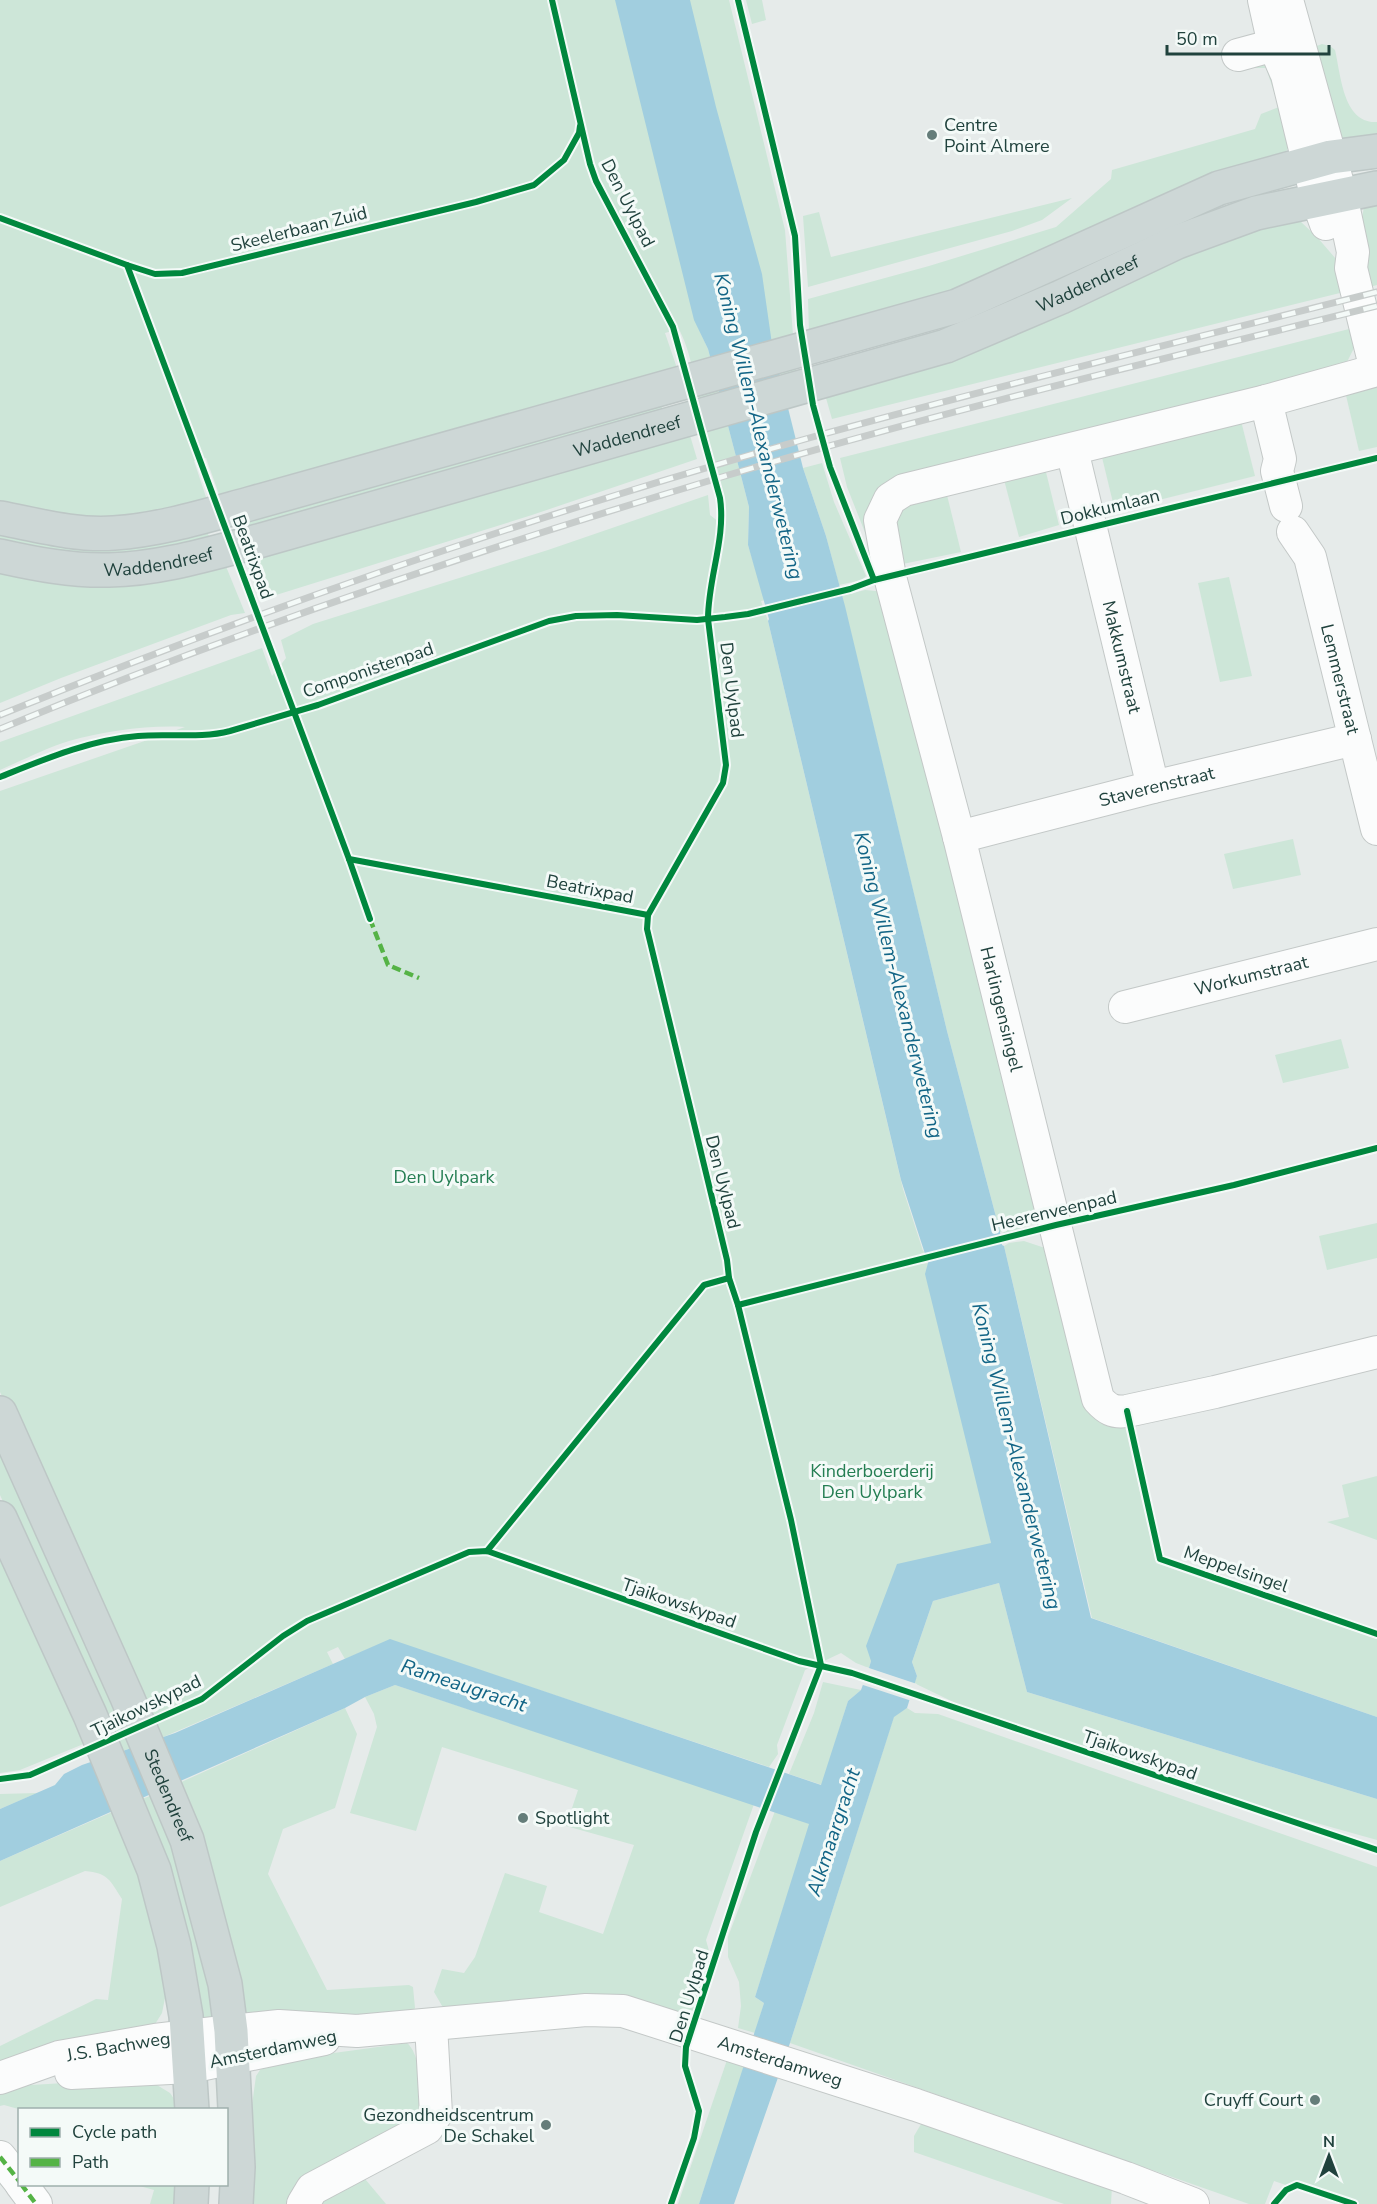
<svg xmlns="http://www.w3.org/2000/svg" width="1377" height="2204" font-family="'Nunito Sans',sans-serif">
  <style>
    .green { fill: #cde6d8 }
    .water { fill: #a1cedf }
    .pier { fill: #e6ebea }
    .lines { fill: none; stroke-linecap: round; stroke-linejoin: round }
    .minor-casing { stroke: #c3c8c7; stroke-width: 34 }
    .major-casing { stroke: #bdc7c6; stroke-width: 36 }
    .minor { stroke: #fbfcfc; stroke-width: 32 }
    .major { stroke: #cdd7d6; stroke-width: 33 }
    .rail-casing { stroke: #c7cccb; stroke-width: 7 }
    .rail { stroke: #f4faf8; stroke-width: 4.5; stroke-dasharray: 14; stroke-linecap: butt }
    .quiet { stroke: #55b346; stroke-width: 4.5; stroke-dasharray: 9 4.5; stroke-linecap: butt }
    .cycleway-casing { stroke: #f4faf8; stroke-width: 10 }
    .cycleway { stroke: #00873e; stroke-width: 6 }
    .poi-dot { fill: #657d7a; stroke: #f4faf8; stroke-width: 2 }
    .labels { text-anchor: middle; stroke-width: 6; stroke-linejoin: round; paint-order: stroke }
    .poi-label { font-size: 18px; fill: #20423d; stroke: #f4faf8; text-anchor: start }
    .street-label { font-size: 18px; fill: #20423d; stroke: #f4faf8 }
    .park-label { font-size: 18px; fill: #257e53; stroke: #f4faf8 }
    .water-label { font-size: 20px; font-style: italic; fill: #126586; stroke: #f4faf8 }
  </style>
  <rect width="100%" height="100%" fill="#e6ebea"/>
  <g class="green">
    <path d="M0,0H729L785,230L796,374L788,404L780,372L697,325L708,349L740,472L749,507L748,545L765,600L761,601L768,621L903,1189L923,1251L925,1252L920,1254L922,1264L928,1263L991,1543L871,1661L869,1668L856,1663L841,1653L805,1670L777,1745L778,1754L769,1767L390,1640L345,1659L338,1647L327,1652L333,1664L161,1738L0,1392V791L185,727C147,725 106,731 69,741C46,748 23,760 0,770V742L262,648L272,676L286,658L281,640L313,624L548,550L708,495L710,515L719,522C718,480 708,440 699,399C692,371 692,356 679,329L665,333L679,374L220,497L206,458L194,461L209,506L111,523L0,507Z"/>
    <path d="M746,0H762L766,20L752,24Z"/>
    <path d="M1322,44L1330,46L1335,50C1341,75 1343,124 1377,122V140C1370,141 1360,145 1354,143C1325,138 1318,71 1314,47Z"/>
    <path d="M1259,59L1268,61L1291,144L1284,154L937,297L809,334L808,299L929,266L1056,227L1111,179L1112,170L1255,129L1261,114L1279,107L1266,68H1252Z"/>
    <path d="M1072,198L1042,220L1012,231L808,287L803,216L819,212L831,257Z"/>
    <path d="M1377,202V285L1366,288L1368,262L1360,228L1364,207Z"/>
    <path d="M1285,221H1300L1317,237L1336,259L1344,292L832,419L826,398L993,340L1175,256Z"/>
    <path d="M1353,328L1354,348L1345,366L907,480L872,538L866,535L847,487L840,458Z"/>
    <path d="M1377,383V447L1359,451L1345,391Z"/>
    <path d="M662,402V416L248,534L245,518Z"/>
    <path d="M1240,417L1255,476L1115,511L1100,449Z"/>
    <path d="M689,432L697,459L532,515L260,600L245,559Z"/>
    <path d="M822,463L834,502L866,576L862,580L839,585L826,536L803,468Z"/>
    <path d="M1044,464L1059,525L1019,537L1002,472Z"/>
    <path d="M945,487L961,552L893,566V510Z"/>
    <path d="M0,529H204L213,541L142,559L0,546Z"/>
    <path d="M225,564L245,613L231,615L61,678L0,703V566Z"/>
    <path d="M1229,577L1252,676L1220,682L1198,583Z"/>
    <path d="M865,590L886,592L1038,1222L1004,1234L1003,1231L1000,1232L947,1031L842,596Z"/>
    <path d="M1293,839L1301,875L1233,889L1224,854Z"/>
    <path d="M1341,1039L1349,1068L1283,1083L1275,1055Z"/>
    <path d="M1377,1223V1258L1327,1270L1319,1236Z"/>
    <path d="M1024,1241L1045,1248L1084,1402C1095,1420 1101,1430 1125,1426L1156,1563L1377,1639V1717L1092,1618L1004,1246L1009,1243Z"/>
    <path d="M0,1434L141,1745L116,1753L0,1495Z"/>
    <path d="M1377,1476V1540L1327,1522L1349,1517L1342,1485Z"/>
    <path d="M0,1548L86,1743L20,1770L0,1773Z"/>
    <path d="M999,1583L1027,1692L1377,1799V1840L1259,1807L972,1711L914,1683L917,1676L912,1662L933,1601Z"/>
    <path d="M823,1682L861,1690L848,1701L822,1785L789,1774L814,1713Z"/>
    <path d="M395,1685L754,1804L706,1940L711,1958L695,2010L685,2014L626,1995L457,2007L445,2011L434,1992L442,1969L464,1973L475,1957L505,1873L547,1886L539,1912L603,1934L634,1845L566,1826L578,1790L442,1747L416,1831L350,1813L377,1727L374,1714L365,1697Z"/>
    <path d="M345,1708L357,1734L335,1808L283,1829L268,1874L327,1990L409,1985L413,1987L415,2008L407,2018L248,2014L240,2006L177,1784Z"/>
    <path d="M907,1708L915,1713L938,1714L1377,1867V2204H1342L1274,2181L1265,2204H1249L790,2043L894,1716Z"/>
    <path d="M160,1792L215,1978L213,2020L200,2019L137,1801Z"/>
    <path d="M37,1793L0,1809V1794Z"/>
    <path d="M117,1810L129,1838L169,1978L162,2013L152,2029L0,2067V2046L96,1999L108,2000L122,1899C110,1880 108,1873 85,1871L0,1907V1861Z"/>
    <path d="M775,1811L810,1824L755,1997L764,2003L755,2033L738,2028L741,2006L739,1982L728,1957V1937Z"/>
    <path d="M407,2043C419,2053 422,2084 422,2100C422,2106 419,2113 418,2119L293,2204H253L255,2156L252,2105L256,2076L260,2070L268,2065L290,2059Z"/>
    <path d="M727,2060L745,2066L699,2204H678Z"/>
    <path d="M81,2082H152L170,2093L181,2109L22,2110L4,2105L0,2106V2090L15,2086Z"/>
    <path d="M924,2119L1112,2186L1111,2204H1064L914,2152V2136Z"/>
    <path d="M360,2173L386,2204H313Z"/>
    <path d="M136,2185H183L182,2204H150L154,2190Z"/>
  </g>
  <path class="water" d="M615,0H690L716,107L762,274L772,344L803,468L826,536L845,606L947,1031L1000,1232L1002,1245L1004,1246L1091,1618L1377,1717V1799L1027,1692L999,1583L933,1601L912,1662L917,1676L907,1708L894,1717L790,2043L734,2204H699L764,2003L755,1997L809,1824L395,1685L365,1697L345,1708L0,1861V1809L55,1785L64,1774L82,1765L175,1733L390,1639L821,1785L848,1701L861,1690L869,1668L871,1661L866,1646L897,1564L991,1543L925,1274L928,1263L901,1180L768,621L769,619L748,545L749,507L740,472L708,349L694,320Z"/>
  <path class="pier" d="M866,1667L917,1684L912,1701L860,1684Z"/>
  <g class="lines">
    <defs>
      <g id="minor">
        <path d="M1264,0L1274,45L1287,75L1317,199L1326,224"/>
        <path d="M1287,0L1341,195L1353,252L1351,268L1376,370"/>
        <path d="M1238,55L1293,40"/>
        <path id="s1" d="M1377,370L1266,401L904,490L890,499L880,520L890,577L959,837L1098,1399C1107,1409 1113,1413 1127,1411L1215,1392L1377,1352"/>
        <path d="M1266,401L1280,459L1277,471L1286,506"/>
        <path id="s2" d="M1072,450L1153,787"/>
        <path id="s3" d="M1293,532L1310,557L1377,829"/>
        <path id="s4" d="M959,837L1153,787L1355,739"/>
        <path id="s5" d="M1125,1007L1377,944"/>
        <path d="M71,2073L190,2067L324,2039"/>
        <path id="s6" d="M0,2078L59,2057L155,2040L231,2031L279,2026L357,2031L586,2010L623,2011L916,2105L1126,2178L1193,2204"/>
        <path d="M0,2157L20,2182"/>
        <path d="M21,2184L36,2204"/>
        <path d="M303,2204L312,2189L427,2128L436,2114L431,2025"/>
      </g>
      <g id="major">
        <path d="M0,518C37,525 76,536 114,533C160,530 205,516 249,504L957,306L1219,188L1331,157L1377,151"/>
        <path id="s7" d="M0,556C36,564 72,571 109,570C161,569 212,553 262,540L946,346L1061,297L1177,242L1256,213L1377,188"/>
        <path id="s8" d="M0,1413L127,1697L187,1840L225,1984L231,2031L238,2167L236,2204"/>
        <path d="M0,1518L90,1715L154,1870L174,1946L186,2016L192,2110"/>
        <path d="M191,2204L192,2184"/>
      </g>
    </defs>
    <use href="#minor" class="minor-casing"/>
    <use href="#major" class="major-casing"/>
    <use href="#minor" class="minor"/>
    <use href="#major" class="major"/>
    <defs>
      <g id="rail">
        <path d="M0,715C263,608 535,515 809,438C997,386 1187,340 1377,292"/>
        <path d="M0,729C236,631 480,549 725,476C940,412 1159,360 1377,306"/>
      </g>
    </defs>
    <use href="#rail" class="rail-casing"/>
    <use href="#rail" class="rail"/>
    <g class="quiet">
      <path d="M370,919L388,965L419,978"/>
      <path d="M0,2157L20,2182"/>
      <path d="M21,2184L36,2204"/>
    </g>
    <defs>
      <g id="cycleway">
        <path d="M552,0L590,164L596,181L673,327L720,498C726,539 708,578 708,619L726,765L723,783L648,915L647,929L727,1260L729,1278L738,1305L791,1520L821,1665L756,1832L686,2047L685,2066L699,2111L694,2138L671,2204"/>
        <path d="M738,0L795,236L800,325L813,405L830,467L874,580"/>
        <path d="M0,218L127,265L155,274L182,273L476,202L534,185L564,160L579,133L580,126"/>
        <path d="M127,265L349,859L370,919"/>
        <path d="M0,777C45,759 89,740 138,736C168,733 200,739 230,731L318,705L549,621L576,616L617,615L697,620L725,617L748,614L850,589L874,580L1377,458"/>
        <path d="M349,859L648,915"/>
        <path d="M738,1305L1056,1225L1234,1185L1377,1148"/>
        <path d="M1127,1411L1160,1559L1377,1634"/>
        <path d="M487,1551L704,1285L729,1278"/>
        <path d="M0,1779L30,1775L202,1699L283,1636L307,1621L469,1552L487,1551L799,1661L852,1673L1377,1850"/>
        <path d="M1274,2204L1286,2190L1297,2185L1354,2204"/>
      </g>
    </defs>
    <use href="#cycleway" class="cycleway-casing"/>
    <use href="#cycleway" class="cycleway"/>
  </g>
  <g class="poi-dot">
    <circle cx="932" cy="135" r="6"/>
    <circle cx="523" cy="1818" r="6"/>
    <circle cx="1315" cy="2100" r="6"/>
    <circle cx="546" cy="2125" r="6"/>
  </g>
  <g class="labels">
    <g class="poi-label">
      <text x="944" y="131">Centre<tspan x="944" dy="21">Point Almere</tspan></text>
      <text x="535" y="1824">Spotlight</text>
      <text x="1303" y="2106" text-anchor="end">Cruyff Court</text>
      <text x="534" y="2121" text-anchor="end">Gezondheidscentrum<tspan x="534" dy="21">De Schakel</tspan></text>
    </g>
    <g class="street-label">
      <text transform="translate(628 203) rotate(63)" y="6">Den Uylpad</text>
      <text transform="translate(299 229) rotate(-14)" y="6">Skeelerbaan Zuid</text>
      <text dy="6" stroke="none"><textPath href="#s7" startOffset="1132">Waddendreef</textPath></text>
      <text dy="6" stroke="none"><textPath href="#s7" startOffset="646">Waddendreef</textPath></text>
      <text transform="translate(1110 507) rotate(-14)" y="6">Dokkumlaan</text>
      <text transform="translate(253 557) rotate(70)" y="6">Beatrixpad</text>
      <text dy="6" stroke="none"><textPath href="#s7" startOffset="160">Waddendreef</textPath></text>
      <text dy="6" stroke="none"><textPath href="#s2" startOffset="213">Makkumstraat</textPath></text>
      <text transform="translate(368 670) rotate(-19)" y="6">Componistenpad</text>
      <text dy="6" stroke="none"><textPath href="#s3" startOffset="156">Lemmerstraat</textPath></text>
      <text transform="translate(732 690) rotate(83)" y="6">Den Uylpad</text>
      <text dy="6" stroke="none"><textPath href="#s4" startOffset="204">Staverenstraat</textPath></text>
      <text transform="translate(590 889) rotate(11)" y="6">Beatrixpad</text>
      <text dy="6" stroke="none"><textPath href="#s5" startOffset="130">Workumstraat</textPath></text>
      <text dy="6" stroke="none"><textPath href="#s1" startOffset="1032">Harlingensingel</textPath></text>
      <text transform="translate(723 1182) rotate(76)" y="6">Den Uylpad</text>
      <text transform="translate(1054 1211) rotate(-13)" y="6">Heerenveenpad</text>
      <text transform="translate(1236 1569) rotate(19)" y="6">Meppelsingel</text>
      <text transform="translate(679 1603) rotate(19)" y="6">Tjaikowskypad</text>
      <text transform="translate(146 1706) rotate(-26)" y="6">Tjaikowskypad</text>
      <text transform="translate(1140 1755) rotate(19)" y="6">Tjaikowskypad</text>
      <text dy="6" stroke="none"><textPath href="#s8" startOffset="418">Stedendreef</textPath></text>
      <text transform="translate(689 1996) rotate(-73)" y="6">Den Uylpad</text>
      <text dy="6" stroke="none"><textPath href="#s6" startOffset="123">J.S. Bachweg</textPath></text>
      <text transform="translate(273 2049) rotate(-12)" y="6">Amsterdamweg</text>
      <text dy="6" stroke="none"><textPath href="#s6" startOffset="795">Amsterdamweg</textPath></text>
    </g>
    <g class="park-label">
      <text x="444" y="1183">Den Uylpark</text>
      <text x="872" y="1477">Kinderboerderij<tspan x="872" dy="21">Den Uylpark</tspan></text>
    </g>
    <g class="water-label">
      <text transform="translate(759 426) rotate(76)" y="7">Koning Willem-Alexanderwetering</text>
      <text transform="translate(899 985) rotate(76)" y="7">Koning Willem-Alexanderwetering</text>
      <text transform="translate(1017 1456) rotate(76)" y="7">Koning Willem-Alexanderwetering</text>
      <text transform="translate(464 1685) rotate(18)" y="7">Rameaugracht</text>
      <text transform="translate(833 1832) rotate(-72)" y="7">Alkmaargracht</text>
    </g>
  </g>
  <rect x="18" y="2108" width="210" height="78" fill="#f4faf8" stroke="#9fb0ad" stroke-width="1.5"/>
  <rect x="30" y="2128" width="30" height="9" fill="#00873e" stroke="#9fb0ad" stroke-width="1.5"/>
  <text x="72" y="2138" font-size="18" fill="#20423d">Cycle path</text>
  <rect x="30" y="2158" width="30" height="9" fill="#55b346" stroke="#9fb0ad" stroke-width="1.5"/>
  <text x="72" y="2168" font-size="18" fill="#20423d">Path</text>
  <g transform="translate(1329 2156)" stroke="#f4faf8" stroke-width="4.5" paint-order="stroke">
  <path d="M0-4.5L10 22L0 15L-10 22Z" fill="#20423d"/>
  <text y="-9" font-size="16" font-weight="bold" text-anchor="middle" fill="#20423d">N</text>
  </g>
  <path d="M1167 45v9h162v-9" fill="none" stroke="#20423d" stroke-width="3"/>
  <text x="1176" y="45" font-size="18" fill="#20423d" stroke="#f4faf8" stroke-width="4.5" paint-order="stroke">50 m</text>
</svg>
